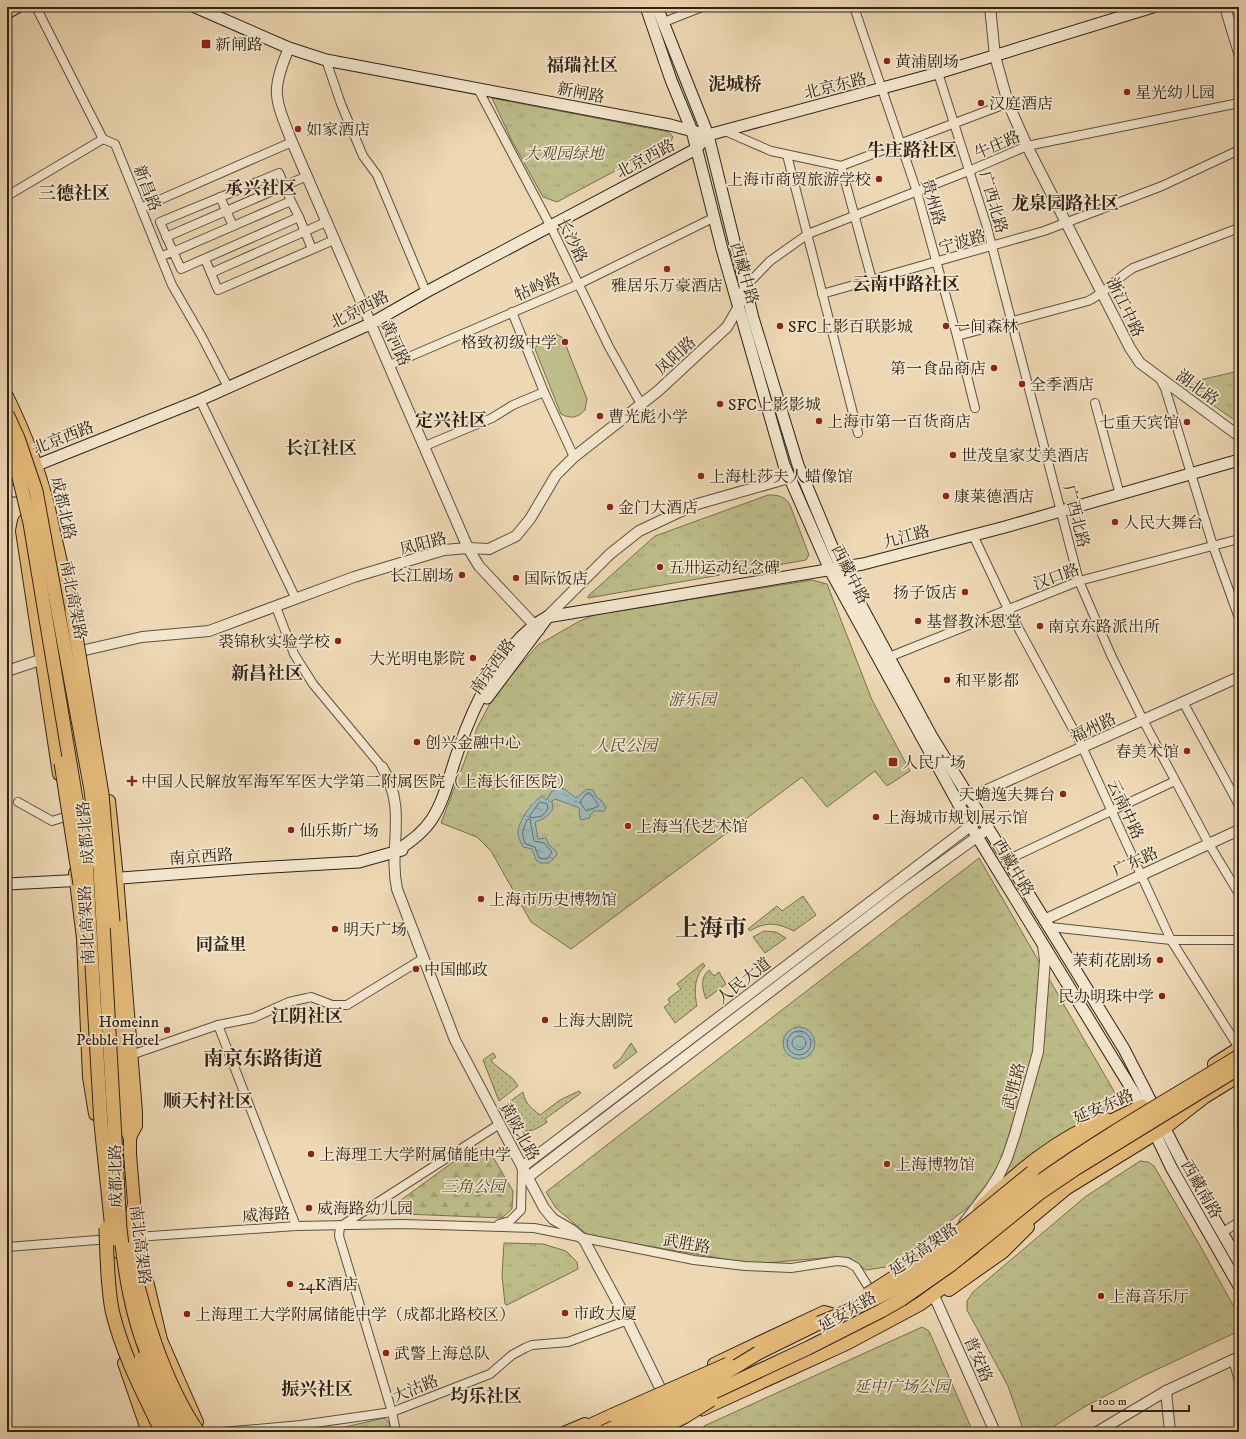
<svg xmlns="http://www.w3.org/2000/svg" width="1246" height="1439" font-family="'IM FELL DW Pica','Noto Serif SC',serif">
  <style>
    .grass { fill: url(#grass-dots); stroke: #767050 }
    .forest { fill: url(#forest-firs); stroke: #767050 }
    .park { fill: url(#park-tufts); stroke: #767050 }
    .pitch { fill: #bdbd89; stroke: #767050 }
    .water { fill: url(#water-ripples); stroke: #717c77 }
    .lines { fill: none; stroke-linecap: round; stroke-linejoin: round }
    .shore { stroke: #666d67; stroke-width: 1 }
    .minor-casing { stroke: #5e503e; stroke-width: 10 }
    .tertiary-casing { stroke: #5e503e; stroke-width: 12 }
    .secondary-casing { stroke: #2f2317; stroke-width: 13 }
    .primary-casing { stroke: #2f2317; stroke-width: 14 }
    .trunk-casing { stroke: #2f2317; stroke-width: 15 }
    .minor { stroke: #f3e6ce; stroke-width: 8 }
    .tertiary { stroke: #f3e6ce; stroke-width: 10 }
    .secondary { stroke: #f3e6ce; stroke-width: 11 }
    .primary { stroke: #e6bc7a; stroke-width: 12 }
    .trunk { stroke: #e6bc7a; stroke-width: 13 }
    .trunk-bridge-casing { stroke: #2f2317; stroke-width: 15; stroke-linecap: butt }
    .trunk-bridge { stroke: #e6bc7a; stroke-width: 13 }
    .poi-dot { fill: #8f2418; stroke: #f3e6ce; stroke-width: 1.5 }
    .labels { text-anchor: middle; stroke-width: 3.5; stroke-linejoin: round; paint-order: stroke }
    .poi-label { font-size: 16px; fill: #2f2317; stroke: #f3e6ce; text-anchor: start }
    .street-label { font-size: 16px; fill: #2f2317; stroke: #f3e6ce }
    .park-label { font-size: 16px; font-style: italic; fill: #524a34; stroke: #f3e6ce }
    .neighbourhood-label { font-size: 17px; font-weight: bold; fill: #2f2317; stroke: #f3e6ce }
    .quarter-label { font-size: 18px; font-weight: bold; fill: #2f2317; stroke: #f3e6ce }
    .district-label { font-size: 20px; font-weight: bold; fill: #2f2317; stroke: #f3e6ce }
    .town-label { font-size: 24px; font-weight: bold; fill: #2f2317; stroke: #f3e6ce }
  </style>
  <defs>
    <pattern id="grass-dots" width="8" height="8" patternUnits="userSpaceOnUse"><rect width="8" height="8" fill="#bdbd89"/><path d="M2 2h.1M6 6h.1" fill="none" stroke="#a3a276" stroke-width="1.8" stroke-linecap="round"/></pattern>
    <pattern id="forest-firs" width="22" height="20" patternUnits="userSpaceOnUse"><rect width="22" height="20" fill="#bdbd89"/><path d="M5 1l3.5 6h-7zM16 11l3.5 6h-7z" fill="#a3a276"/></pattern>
    <pattern id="park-tufts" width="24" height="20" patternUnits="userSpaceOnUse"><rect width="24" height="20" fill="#bdbd89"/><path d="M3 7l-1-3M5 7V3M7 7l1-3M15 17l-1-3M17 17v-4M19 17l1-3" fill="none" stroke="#a3a276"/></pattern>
    <pattern id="water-ripples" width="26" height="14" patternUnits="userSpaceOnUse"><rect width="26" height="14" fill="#9db7b7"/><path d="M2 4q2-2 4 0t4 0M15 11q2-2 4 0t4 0" fill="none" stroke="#809494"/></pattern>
  </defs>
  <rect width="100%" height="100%" fill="#edd8b3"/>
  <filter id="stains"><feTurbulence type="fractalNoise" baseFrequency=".005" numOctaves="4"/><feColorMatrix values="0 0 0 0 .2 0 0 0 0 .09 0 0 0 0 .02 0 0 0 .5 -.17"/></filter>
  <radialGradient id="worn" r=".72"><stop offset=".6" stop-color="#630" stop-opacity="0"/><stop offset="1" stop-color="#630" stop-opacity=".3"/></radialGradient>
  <g class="grass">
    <path d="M803,896L816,915L794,931C778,923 766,921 750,931L748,929L777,906L782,911Z"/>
    <path d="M764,931L776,932L786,938L765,953L753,937Z"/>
    <path d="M703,963L705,966C694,976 694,992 697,1006L675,1023L664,1007L670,1003L668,999L681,989L677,984Z"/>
    <path d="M709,970L714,976L719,972L726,984L706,999C702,988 700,978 709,970Z"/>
    <path d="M631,1043L637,1052L615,1069L613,1065L621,1058Z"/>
    <path d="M493,1053L496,1057L491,1060L493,1063L513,1079L518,1086L499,1101L483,1060Z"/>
    <path d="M579,1091L581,1093L545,1119L547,1122C526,1138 512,1132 502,1109V1107L523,1092C526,1105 530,1107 540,1115L560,1100Z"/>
  </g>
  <path class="forest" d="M475,1146L490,1152L513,1191L512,1209L502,1218L405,1214L401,1200Z"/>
  <g class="park">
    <path d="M492,98L669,132L673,137L671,141L557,202L543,197L512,141Z"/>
    <path d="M1239,371V423L1182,384Z"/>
    <path d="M768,495C779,495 784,496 790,505L809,555L806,560L588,598V596L655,536Z"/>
    <path d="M812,580L827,584L872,700L910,771L887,786L875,771L827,807L802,777L571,949L531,922L491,851L477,837L441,823L478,726L495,694L538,645L578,622L594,615Z"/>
    <path d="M979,858L1115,1093L1116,1097L1112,1106L1033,1157L892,1266L866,1270L850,1258H823L754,1264L589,1236L556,1208L546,1192Z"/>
    <path d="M1140,1161L1148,1162L1154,1166L1202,1249L1239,1316V1331L1143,1376L1086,1406L1045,1432H1024L1008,1386L967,1310V1301L973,1292L1085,1197Z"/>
    <path d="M504,1243L543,1244L566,1251L577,1262L578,1269L507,1305L505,1304L502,1276Z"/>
    <path d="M922,1327L929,1331L973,1432H702L704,1426Z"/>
    <path d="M384,1418L389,1422L391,1432H307L345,1427Z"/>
  </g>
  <path class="pitch" d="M549,334H556L563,338L587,399L585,410C578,418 570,419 561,414L535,349L540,339Z"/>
  <g class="water">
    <path d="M559,787L566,790L576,798L587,789L593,790L597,798L601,800L606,808L604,811H594L590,815V818L581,820L579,814L580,809L577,807L555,799L552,801L553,809C548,817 543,819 535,822L538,839L546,838L549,845L556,851L557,855L549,863H540L536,860L532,849L523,847C521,843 518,838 518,833C518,821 532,802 542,796L547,800L551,792Z"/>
    <circle cx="799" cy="1043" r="16"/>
  </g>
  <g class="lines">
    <g class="shore">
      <path d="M590,793L599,806L586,811L580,802L586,794Z"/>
      <path d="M540,802L547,804L548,809L542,816L531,818L530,816Z"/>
      <path d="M530,819L534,841L544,843L552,852L547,859L539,858L535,847L526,844C520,834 523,830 527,820Z"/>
      <circle cx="799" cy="1043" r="12"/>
      <circle cx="799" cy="1043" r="7"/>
    </g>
    <defs>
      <g id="minor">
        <path d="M36,7L103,139L115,144L172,285L202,337L228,387"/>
        <path d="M854,7L917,192L957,336L975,408"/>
        <path d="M664,22L702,7"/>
        <path d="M326,60L341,104L363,156L377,175L426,292"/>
        <path d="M938,73L987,227L1079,581L1111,655L1143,720L1209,844L1239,894"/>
        <path d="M478,89L551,227L609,347L641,404"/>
        <path d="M725,131L771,151L841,166L1008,103"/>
        <path d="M787,155L858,433"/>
        <path d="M841,166L872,280"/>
        <path d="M7,196L103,139"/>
        <path d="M220,197L233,226"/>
        <path d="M141,208L292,142"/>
        <path d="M299,217L312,249"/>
        <path d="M166,237L307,176"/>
        <path d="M161,256L173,252L291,201L279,173L160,222C167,238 174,254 181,269L299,217L291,201"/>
        <path d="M205,259L218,290L334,240"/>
        <path d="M211,273L326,222"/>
        <path d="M745,287L770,261L808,234L971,170L1027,146L1239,103"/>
        <path d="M822,294L1044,231L1162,186L1239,150"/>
        <path d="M512,312L544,392L574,457"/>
        <path d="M957,336L1088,301C1104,294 1117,278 1133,268L1239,228"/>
        <path d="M390,365L579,284L713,218"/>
        <path d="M1160,379L1165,388L1213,546L1239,618"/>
        <path d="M200,400L296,599"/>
        <path d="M1095,403L1120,495"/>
        <path d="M425,446L492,418L513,405L544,392"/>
        <path d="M973,535L1008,609L1079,740L1171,940L1239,1048"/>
        <path d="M276,607L294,654L313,684L382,767"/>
        <path d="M889,657L1079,581L1239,539"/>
        <path d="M1183,702L1239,805"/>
        <path d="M18,802L52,821L68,816"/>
        <path d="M1007,860L1175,781"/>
        <path d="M1050,927L1171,940H1239"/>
        <path d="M218,1025L296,1226"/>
        <path d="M131,1055L218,1025L253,1018L289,1002L307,998L311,997L332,1005H347L424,958"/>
        <path d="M499,1224L510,1221L521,1210L522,1167"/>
        <path d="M340,1226L339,1236L392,1412L396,1432"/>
        <path d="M341,1226L498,1125"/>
        <path d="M1223,1232L1239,1222"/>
        <path d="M136,1237L296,1226L403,1224L534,1228L694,1260L745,1266L791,1268L837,1261L847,1262L856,1267L869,1288"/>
        <path d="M7,1247L110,1239"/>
        <path d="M1233,1360L1239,1381"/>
        <path d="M222,1432L301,1425L392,1412L490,1374L512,1355L525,1348L532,1345L568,1342L628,1320"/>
      </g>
      <g id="tertiary">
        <path d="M990,7L995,56L1008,103L1027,146L1130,348L1140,363L1239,436"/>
        <path d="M1225,7L1239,53"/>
        <path d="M289,48C270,92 275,98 292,142L468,548L479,566L539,630"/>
        <path d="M547,617L610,554L639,531L694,505L789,478"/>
        <path d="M72,653L142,637L209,631L354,577L444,550L468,548L489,549L516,536L530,519L556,475L574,457L658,391L727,327L738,308L745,287"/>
        <path d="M7,671L49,657"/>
        <path d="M382,767C408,809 388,847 397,889L455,1040L544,1208L553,1219L572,1230L584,1240L625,1316L666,1400"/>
        <path d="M958,803L1239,677"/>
        <path d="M1044,920L1239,830"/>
        <path d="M522,1167L982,817"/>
        <path d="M528,1177L902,891L988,829"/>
        <path d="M964,1223L990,1189L999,1175L1007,1158L1015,1134L1038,1052L1045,960L1043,946"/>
        <path d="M935,1298L995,1432"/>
        <path d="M1166,1391L1170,1432"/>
        <path d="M1097,1432L1166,1391L1239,1357"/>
      </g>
      <g id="secondary">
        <path d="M195,7L289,48L326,60L670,125L708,135L938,73L1153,7"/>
        <path d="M646,7L671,80L692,131L722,249L784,465L830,570L970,825L1142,1106L1171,1167L1239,1286"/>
        <path d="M657,7L708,135L753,318L798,465L841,568L932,737L1124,1049L1184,1166L1239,1262"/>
        <path d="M7,13L18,7"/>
        <path d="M7,477L200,400L370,324L426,292L696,149L701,143"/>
        <path d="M7,491H16"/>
        <path d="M487,698L547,618"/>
        <path d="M396,851C409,843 423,833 432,819C445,799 450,773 458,751C473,706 504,640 547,617L863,564L1005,527L1239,460"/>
        <path d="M108,879L254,868L359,862L402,850"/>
        <path d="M7,884L85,880"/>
      </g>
      <g id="primary">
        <path d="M7,396C30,443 48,492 56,544"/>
        <path d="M24,521L22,531L59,774"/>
        <path d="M109,801L117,878L136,1112V1126L130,1137"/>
        <path d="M75,873L83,939L89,1077L95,1114"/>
        <path d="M1214,1064L1239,1048"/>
        <path d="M117,1070L124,1127L130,1137V1154L134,1203L127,1238L130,1252"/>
        <path d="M1056,1195L1165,1128L1205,1097L1239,1076"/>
        <path d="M979,1208C1016,1173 1057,1137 1106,1119"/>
        <path d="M136,1215L143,1264L161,1340L197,1422"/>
        <path d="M982,1247L1018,1222"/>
        <path d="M112,1263L118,1299L135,1362"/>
        <path d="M949,1290L1003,1252L1028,1227"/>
        <path d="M124,1363L148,1432"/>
        <path d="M714,1364L824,1312L839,1316"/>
        <path d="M566,1432L585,1424"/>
      </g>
      <g id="trunk">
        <path d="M54,534L72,612"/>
        <path d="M113,922L130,1137"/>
        <path d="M1032,1172L1103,1125L1142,1106"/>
        <path d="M758,1353L819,1323"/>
        <path d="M702,1409L847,1343L920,1304L981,1259L1064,1190"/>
        <path d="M576,1432L613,1415"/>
      </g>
    </defs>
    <use href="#minor" class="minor-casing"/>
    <use href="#tertiary" class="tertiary-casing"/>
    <use href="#secondary" class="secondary-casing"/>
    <use href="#primary" class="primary-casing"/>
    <use href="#trunk" class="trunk-casing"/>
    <use href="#minor" class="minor"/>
    <use href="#tertiary" class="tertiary"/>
    <use href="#secondary" class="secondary"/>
    <use href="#primary" class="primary"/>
    <use href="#trunk" class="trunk"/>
    <defs>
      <g id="trunk-bridge">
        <path d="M7,414L18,438L36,491L91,790L100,870L120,1229C125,1271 131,1315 148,1355C159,1382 173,1407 187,1432"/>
        <path d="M7,440L17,469L30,523L86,859L101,1124L113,1239"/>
        <path d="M72,612L102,794L113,922"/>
        <path d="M61,763L80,884"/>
        <path d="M106,1228C107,1255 107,1283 112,1310C122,1353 143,1393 162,1432"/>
        <path d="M129,1249C143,1311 162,1379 198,1432"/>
        <path d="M868,1294L934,1252L1032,1172"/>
        <path d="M819,1323C857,1308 893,1292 927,1269C967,1242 1003,1209 1042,1180C1105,1135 1173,1097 1239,1056"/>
        <path d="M141,1359L163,1409L177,1432"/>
        <path d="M613,1415L728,1364"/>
        <path d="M604,1432L709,1383L758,1353"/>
        <path d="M629,1432L808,1348L881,1311L902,1299L952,1264L1041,1192L1075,1169L1239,1068"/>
        <path d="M653,1432L684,1417L711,1400"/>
      </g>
    </defs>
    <use href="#trunk-bridge" class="trunk-bridge-casing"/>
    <use href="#trunk-bridge" class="trunk-bridge"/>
  </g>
  <g class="poi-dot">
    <rect x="201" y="39" width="10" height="10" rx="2"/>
    <circle cx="887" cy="61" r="4"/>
    <circle cx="1127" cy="92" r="4"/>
    <circle cx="981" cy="103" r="4"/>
    <circle cx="298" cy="129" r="4"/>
    <circle cx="879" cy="179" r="4"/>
    <circle cx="667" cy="269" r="4"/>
    <circle cx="780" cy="326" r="4"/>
    <circle cx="946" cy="326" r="4"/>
    <circle cx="565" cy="342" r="4"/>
    <circle cx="994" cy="368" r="4"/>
    <circle cx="1022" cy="384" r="4"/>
    <circle cx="720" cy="404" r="4"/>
    <circle cx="600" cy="416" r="4"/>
    <circle cx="819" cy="421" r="4"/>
    <circle cx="1187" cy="422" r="4"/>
    <circle cx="953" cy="455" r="4"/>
    <circle cx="701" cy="476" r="4"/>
    <circle cx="946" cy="496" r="4"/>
    <circle cx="610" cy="507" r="4"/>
    <circle cx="1115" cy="522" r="4"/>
    <circle cx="660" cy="567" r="4"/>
    <circle cx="462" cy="575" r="4"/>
    <circle cx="516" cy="578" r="4"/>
    <circle cx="965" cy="592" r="4"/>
    <circle cx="918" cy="621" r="4"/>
    <circle cx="1040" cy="626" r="4"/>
    <circle cx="338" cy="641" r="4"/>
    <circle cx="473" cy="658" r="4"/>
    <circle cx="947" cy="680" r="4"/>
    <circle cx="417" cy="742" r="4"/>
    <circle cx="1187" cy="751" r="4"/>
    <rect x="888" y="757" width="10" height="10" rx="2"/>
    <path d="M130 775h4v4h4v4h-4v4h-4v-4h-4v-4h4z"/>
    <circle cx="1063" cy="794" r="4"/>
    <circle cx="876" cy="817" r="4"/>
    <circle cx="628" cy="826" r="4"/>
    <circle cx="291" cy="830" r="4"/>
    <circle cx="481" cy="899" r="4"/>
    <circle cx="335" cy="929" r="4"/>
    <circle cx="1160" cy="960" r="4"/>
    <circle cx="416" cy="969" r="4"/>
    <circle cx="1162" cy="996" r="4"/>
    <circle cx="545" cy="1020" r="4"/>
    <circle cx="167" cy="1030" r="4"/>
    <circle cx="311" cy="1154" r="4"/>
    <circle cx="887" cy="1164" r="4"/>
    <circle cx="309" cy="1208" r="4"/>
    <circle cx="290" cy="1284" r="4"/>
    <circle cx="1101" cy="1296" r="4"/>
    <circle cx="565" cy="1313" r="4"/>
    <circle cx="187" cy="1314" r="4"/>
    <circle cx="386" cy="1353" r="4"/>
  </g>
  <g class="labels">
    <g class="poi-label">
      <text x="215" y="50">新闸路</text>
      <text x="895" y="67">黄浦剧场</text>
      <text x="1135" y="98">星光幼儿园</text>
      <text x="989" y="109">汉庭酒店</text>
      <text x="306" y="135">如家酒店</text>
      <text x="871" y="185" text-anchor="end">上海市商贸旅游学校</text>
      <text x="667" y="291" text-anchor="middle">雅居乐万豪酒店</text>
      <text x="788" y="332">SFC上影百联影城</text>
      <text x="954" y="332">一间森林</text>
      <text x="557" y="348" text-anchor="end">格致初级中学</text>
      <text x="986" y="374" text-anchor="end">第一食品商店</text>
      <text x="1030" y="390">全季酒店</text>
      <text x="728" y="410">SFC上影影城</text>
      <text x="608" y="422">曹光彪小学</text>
      <text x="827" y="427">上海市第一百货商店</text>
      <text x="1179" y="428" text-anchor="end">七重天宾馆</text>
      <text x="961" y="461">世茂皇家艾美酒店</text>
      <text x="709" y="482">上海杜莎夫人蜡像馆</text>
      <text x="954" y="502">康莱德酒店</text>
      <text x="618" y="513">金门大酒店</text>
      <text x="1123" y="528">人民大舞台</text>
      <text x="668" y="573">五卅运动纪念碑</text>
      <text x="454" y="581" text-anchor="end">长江剧场</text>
      <text x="524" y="584">国际饭店</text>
      <text x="957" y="598" text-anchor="end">扬子饭店</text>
      <text x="926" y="627">基督教沐恩堂</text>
      <text x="1048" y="632">南京东路派出所</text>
      <text x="330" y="647" text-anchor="end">裘锦秋实验学校</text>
      <text x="465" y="664" text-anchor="end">大光明电影院</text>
      <text x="955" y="686">和平影都</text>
      <text x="425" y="748">创兴金融中心</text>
      <text x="1179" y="757" text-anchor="end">春美术馆</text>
      <text x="902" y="768">人民广场</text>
      <text x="141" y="787">中国人民解放军海军军医大学第二附属医院（上海长征医院）</text>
      <text x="1055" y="800" text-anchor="end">天蟾逸夫舞台</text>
      <text x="884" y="823">上海城市规划展示馆</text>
      <text x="636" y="832">上海当代艺术馆</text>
      <text x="299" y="836">仙乐斯广场</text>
      <text x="489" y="905">上海市历史博物馆</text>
      <text x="343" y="935">明天广场</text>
      <text x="1152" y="966" text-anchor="end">茉莉花剧场</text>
      <text x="424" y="975">中国邮政</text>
      <text x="1154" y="1002" text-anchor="end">民办明珠中学</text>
      <text x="553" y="1026">上海大剧院</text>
      <text x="159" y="1027" text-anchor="end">Homeinn<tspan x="159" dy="18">Pebble Hotel</tspan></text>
      <text x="319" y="1160">上海理工大学附属储能中学</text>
      <text x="895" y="1170">上海博物馆</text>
      <text x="317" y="1214">威海路幼儿园</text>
      <text x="298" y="1290">24K酒店</text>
      <text x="1109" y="1302">上海音乐厅</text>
      <text x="573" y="1319">市政大厦</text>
      <text x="195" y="1320">上海理工大学附属储能中学（成都北路校区）</text>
      <text x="394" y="1359">武警上海总队</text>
    </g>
    <g class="street-label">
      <text transform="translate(835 85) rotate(-14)" y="6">北京东路</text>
      <text transform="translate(581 92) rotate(11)" y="6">新闸路</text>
      <text transform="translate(997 144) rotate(-23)" y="6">牛庄路</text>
      <text transform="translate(645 158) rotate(-28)" y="6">北京西路</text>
      <text transform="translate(148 188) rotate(69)" y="6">新昌路</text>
      <text transform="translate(934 202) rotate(74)" y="6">贵州路</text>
      <text transform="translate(994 202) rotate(74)" y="6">广西北路</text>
      <text transform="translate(573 240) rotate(64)" y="6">长沙路</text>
      <text transform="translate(962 241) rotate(-16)" y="6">宁波路</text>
      <text transform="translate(745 273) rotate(74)" y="6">西藏中路</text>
      <text transform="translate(537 286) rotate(-23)" y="6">牯岭路</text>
      <text transform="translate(1126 307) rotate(64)" y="6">浙江中路</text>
      <text transform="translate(359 309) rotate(-27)" y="6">北京西路</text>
      <text transform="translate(396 343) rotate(65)" y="6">黄河路</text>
      <text transform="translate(675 355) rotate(-43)" y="6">凤阳路</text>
      <text transform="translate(1198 387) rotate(36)" y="6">湖北路</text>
      <text transform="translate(63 437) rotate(-21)" y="6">北京西路</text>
      <text transform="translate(64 508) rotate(77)" y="6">成都北路</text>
      <text transform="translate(1077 516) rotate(76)" y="6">广西北路</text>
      <text transform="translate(906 536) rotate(-15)" y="6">九江路</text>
      <text transform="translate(423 543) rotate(-15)" y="6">凤阳路</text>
      <text transform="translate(851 574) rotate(63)" y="6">西藏中路</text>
      <text transform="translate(1056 576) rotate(-20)" y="6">汉口路</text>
      <text transform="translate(74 600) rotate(79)" y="6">南北高架路</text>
      <text transform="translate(492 666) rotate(-54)" y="6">南京西路</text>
      <text transform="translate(1093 727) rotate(-25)" y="6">福州路</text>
      <text transform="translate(1126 809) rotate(65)" y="6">云南中路</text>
      <text transform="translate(85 833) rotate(-95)" y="6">成都北路</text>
      <text transform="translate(201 856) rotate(-4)" y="6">南京西路</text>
      <text transform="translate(1135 861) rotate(-25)" y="6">广东路</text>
      <text transform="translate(1014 867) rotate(59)" y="6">西藏中路</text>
      <text transform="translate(86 925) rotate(-93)" y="6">南北高架路</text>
      <text transform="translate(743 980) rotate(-38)" y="6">人民大道</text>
      <text transform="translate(1013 1086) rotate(-75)" y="6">武胜路</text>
      <text transform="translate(1103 1106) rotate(-23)" y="6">延安东路</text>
      <text transform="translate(520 1131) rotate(61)" y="6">黄陂北路</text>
      <text transform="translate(115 1176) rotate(-91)" y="6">成都北路</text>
      <text transform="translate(1202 1189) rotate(60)" y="6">西藏南路</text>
      <text transform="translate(266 1214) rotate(-4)" y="6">威海路</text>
      <text transform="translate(687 1243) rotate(10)" y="6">武胜路</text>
      <text transform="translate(141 1245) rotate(83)" y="6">南北高架路</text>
      <text transform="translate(923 1249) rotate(-35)" y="6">延安高架路</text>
      <text transform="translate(847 1311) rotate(-30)" y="6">延安东路</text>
      <text transform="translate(979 1359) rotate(67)" y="6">普安路</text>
      <text transform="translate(415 1388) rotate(-22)" y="6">大沽路</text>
    </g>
    <g class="park-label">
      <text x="564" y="159">大观园绿地</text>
      <text x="692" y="705">游乐园</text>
      <text x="625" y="751">人民公园</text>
      <text x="473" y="1192">三角公园</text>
      <text x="902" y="1392">延中广场公园</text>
    </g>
    <g class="neighbourhood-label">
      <text x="221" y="950">同益里</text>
    </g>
    <g class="quarter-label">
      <text x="582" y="71">福瑞社区</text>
      <text x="735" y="90">泥城桥</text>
      <text x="912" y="156">牛庄路社区</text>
      <text x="261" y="194">承兴社区</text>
      <text x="74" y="199">三德社区</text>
      <text x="1065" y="209">龙泉园路社区</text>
      <text x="906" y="290">云南中路社区</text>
      <text x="451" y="426">定兴社区</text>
      <text x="321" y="454">长江社区</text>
      <text x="267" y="679">新昌社区</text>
      <text x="307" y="1022">江阴社区</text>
      <text x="208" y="1107">顺天村社区</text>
      <text x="317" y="1395">振兴社区</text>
      <text x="486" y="1402">均乐社区</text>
    </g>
    <g class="district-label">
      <text x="263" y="1065">南京东路街道</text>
    </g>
    <g class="town-label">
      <text x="711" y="936">上海市</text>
    </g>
  </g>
  <rect width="1246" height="1439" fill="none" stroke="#edd8b3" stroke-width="24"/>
  <rect x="8" y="8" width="1230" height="1423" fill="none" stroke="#2f2317" stroke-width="2"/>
  <rect x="12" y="12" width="1222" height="1415" fill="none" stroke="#2f2317"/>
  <path d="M1092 1405v6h97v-6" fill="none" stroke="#2f2317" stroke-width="2"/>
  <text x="1098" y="1405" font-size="12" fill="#2f2317" stroke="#f3e6ce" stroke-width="3" paint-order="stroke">100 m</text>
  <rect width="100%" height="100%" filter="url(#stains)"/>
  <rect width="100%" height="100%" fill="url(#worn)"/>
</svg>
